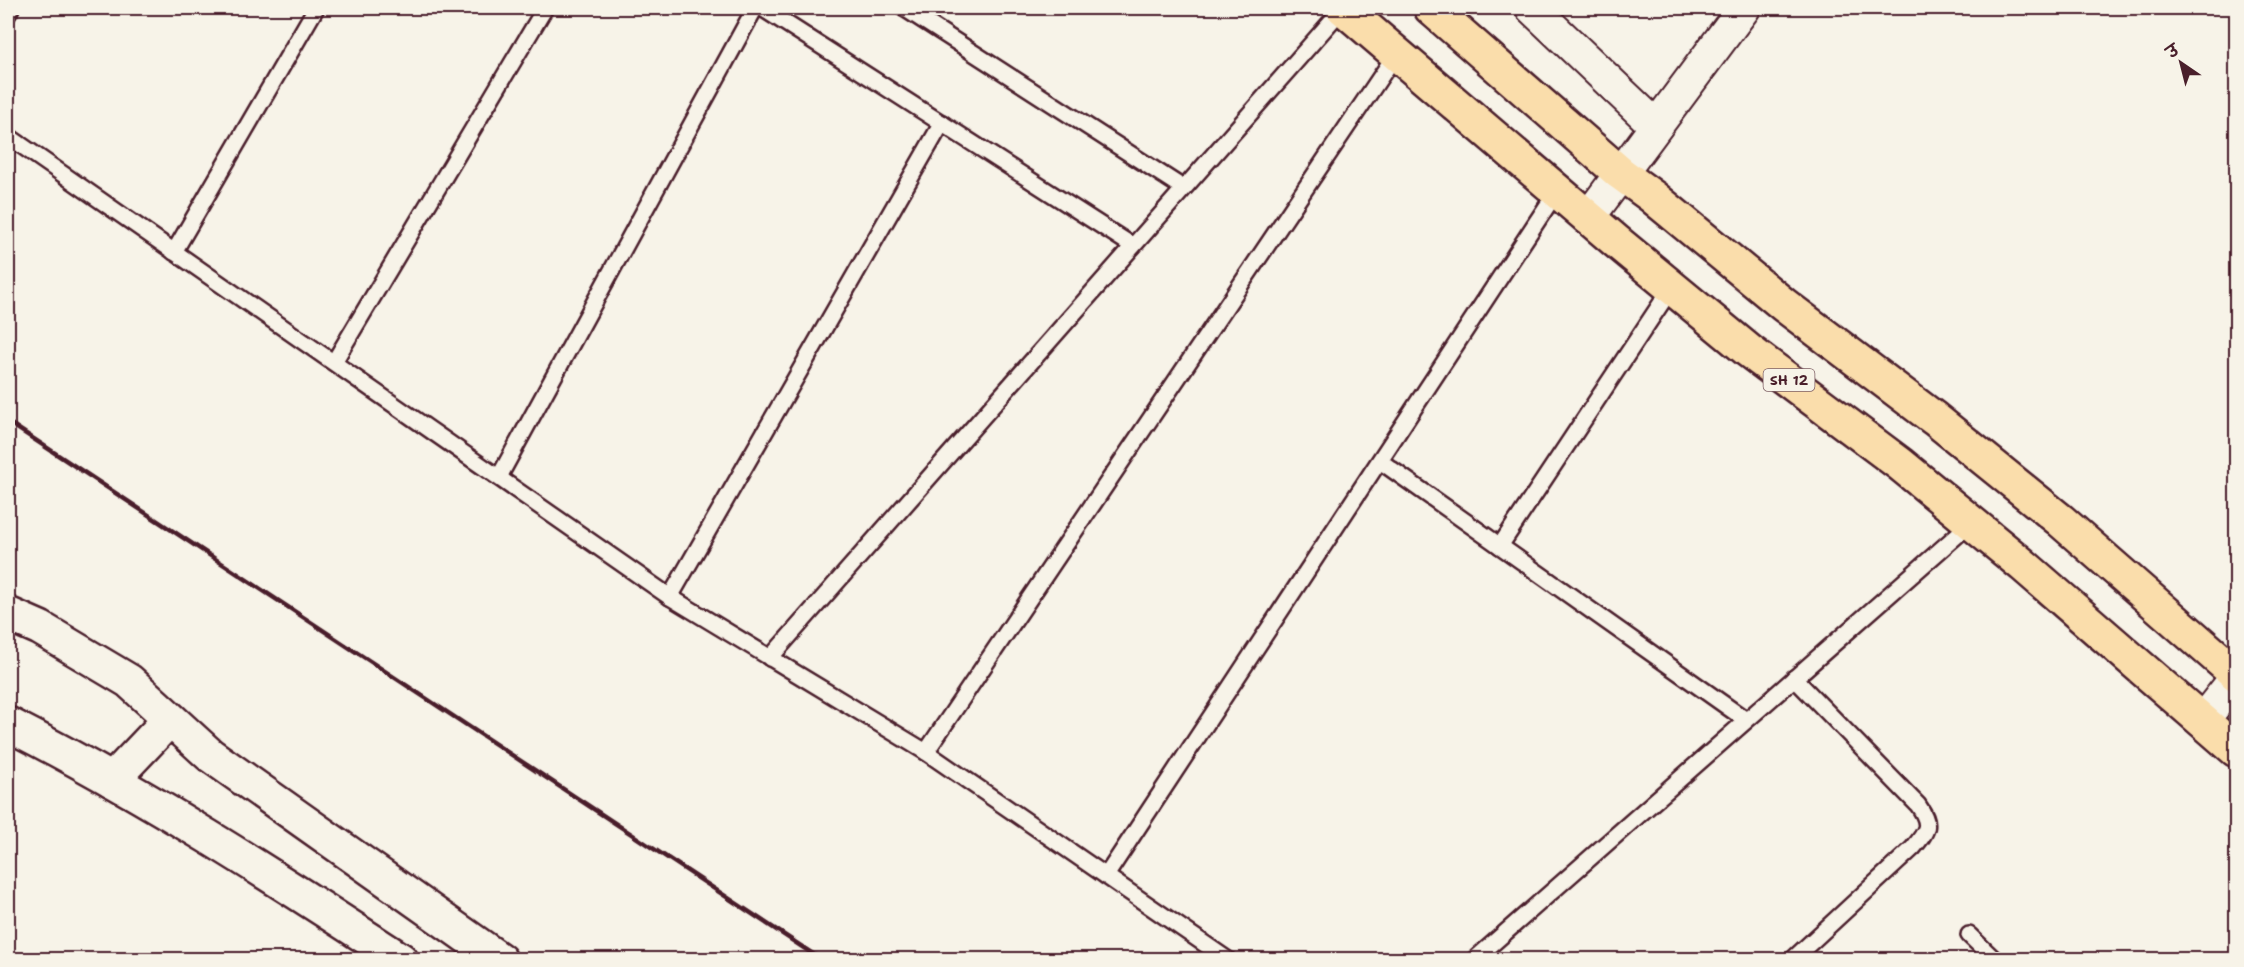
<svg xmlns="http://www.w3.org/2000/svg" width="2244" height="967" font-family="'Shantell Sans','Playpen Sans Deva',sans-serif">
  <style>
    .lines { fill: none; stroke-linecap: round; stroke-linejoin: round }
    .lane-casing { stroke: #4a1f2b; stroke-width: 20 }
    .street-casing { stroke: #4a1f2b; stroke-width: 36 }
    .secondary-casing { stroke: #4a1f2b; stroke-width: 38 }
    .primary-casing { stroke: #4a1f2b; stroke-width: 38 }
    .lane { stroke: #f7f3e8; stroke-width: 15 }
    .street { stroke: #f7f3e8; stroke-width: 32 }
    .secondary { stroke: #f7f3e8; stroke-width: 33 }
    .primary { stroke: #faddab; stroke-width: 33 }
    .rail { stroke: #4a1f2b; stroke-width: 4.5 }
    .labels { text-anchor: middle; stroke-width: 5; stroke-linejoin: round; paint-order: stroke }
    .shield { fill: #f7f3e8; stroke: #7e5f64; stroke-width: 1.5 }
    .shield-label { font-size: 14px; font-weight: bold; fill: #4a1f2b }
  </style>
  <rect width="100%" height="100%" fill="#f7f3e8"/>
  <filter id="ink" filterUnits="userSpaceOnUse"><feTurbulence type="fractalNoise" baseFrequency=".0167" numOctaves="2"/><feDisplacementMap in="SourceGraphic" scale="12" xChannelSelector="R" yChannelSelector="G"/><feConvolveMatrix kernelMatrix="1 2 1 2 8 2 1 2 1" color-interpolation-filters="sRGB"/></filter>
  <g filter="url(#ink)">
    <g class="lines">
      <defs>
        <g id="lane">
          <path d="M762,8L1133,246"/>
          <path d="M904,8L1183,188"/>
          <path d="M8,14L11,8"/>
          <path d="M8,136L670,597L926,752L1228,960"/>
          <path d="M174,252L316,8"/>
          <path d="M334,362L545,8"/>
          <path d="M1380,461L1746,720"/>
          <path d="M499,477L755,8"/>
          <path d="M1500,546L1672,287"/>
          <path d="M670,597L942,123"/>
          <path d="M770,658L1343,8"/>
          <path d="M926,752L1396,54"/>
          <path d="M1106,876L1557,191"/>
          <path d="M1969,935L1995,960"/>
          <path d="M1474,960L1971,523"/>
          <path d="M1792,960L1913,848C1928,830 1932,825 1918,805L1794,678"/>
        </g>
        <g id="street">
          <path d="M1532,8L1656,126"/>
          <path d="M1588,218L1744,8"/>
          <path d="M2202,721L2236,678"/>
        </g>
        <g id="secondary">
          <path d="M8,614L40,628L129,681L210,755L500,960"/>
          <path d="M8,724C144,793 273,876 401,960"/>
          <path d="M112,780L170,719"/>
        </g>
        <g id="primary">
          <path d="M1343,8L1617,242L1749,351L1900,464L2023,565L2236,750"/>
          <path d="M1431,8L1620,173L1653,197L1784,305L1935,419L2060,520L2236,674"/>
        </g>
      </defs>
      <use href="#lane" class="lane-casing"/>
      <use href="#street" class="street-casing"/>
      <use href="#secondary" class="secondary-casing"/>
      <use href="#primary" class="primary-casing"/>
      <use href="#lane" class="lane"/>
      <use href="#street" class="street"/>
      <use href="#secondary" class="secondary"/>
      <use href="#primary" class="primary"/>
      <path class="rail" d="M8,422L822,960"/>
    </g>
  </g>
  <g class="labels">
    <rect class="shield" x="1763.5" y="369" width="51" height="22" rx="4.5"/>
    <g class="shield-label">
      <text x="1789" y="385">SH 12</text>
    </g>
  </g>
  <rect width="2244" height="967" fill="none" stroke="#f7f3e8" stroke-width="30"/>
  <rect x="15" y="15" width="2214" height="937" fill="none" stroke="#4a1f2b" stroke-width="2" filter="url(#ink)"/>
  <g transform="translate(2181 63) rotate(325)" stroke="#f7f3e8" stroke-width="4.5" paint-order="stroke">
  <path d="M0-4.5L10 22L0 15L-10 22Z" fill="#4a1f2b"/>
  <text y="-9" font-size="16" font-weight="bold" text-anchor="middle" fill="#4a1f2b">उ</text>
  </g>
</svg>
